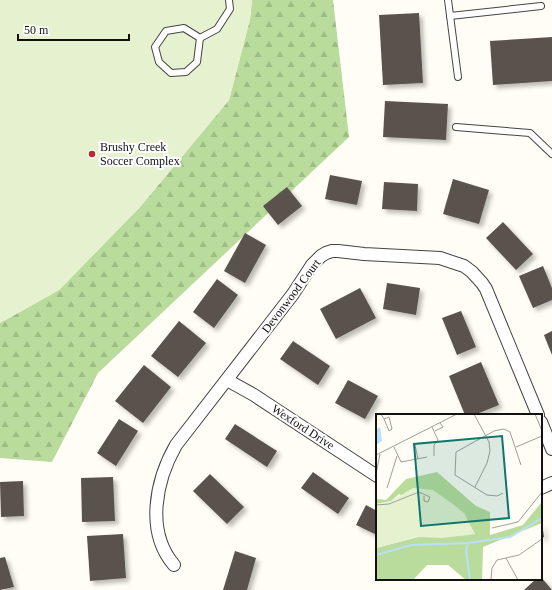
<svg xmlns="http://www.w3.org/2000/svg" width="552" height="590" font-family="Georgia,serif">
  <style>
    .forest { fill: url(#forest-firs) }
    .pitch { fill: #e6f2cf }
    .building { fill: #5a524d; filter: url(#shadow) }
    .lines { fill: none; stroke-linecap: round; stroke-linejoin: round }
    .lane-casing { stroke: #444; stroke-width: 8 }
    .street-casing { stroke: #444; stroke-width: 14 }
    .lane { stroke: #fff; stroke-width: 6 }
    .street { stroke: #fff; stroke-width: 12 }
    .poi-dot { fill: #c4262e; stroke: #fff; stroke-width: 1.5 }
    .labels { text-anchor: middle; stroke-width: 4; stroke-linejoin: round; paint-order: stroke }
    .poi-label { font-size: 12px; fill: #111; stroke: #fff; text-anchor: start }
    .street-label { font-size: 12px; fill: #111; stroke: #fff }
    .inset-river { fill: none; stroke: #b9e0f7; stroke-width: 2 }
    .inset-road { fill: none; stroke: #a09f9a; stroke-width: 1 }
    .view { fill: #0f766e; fill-opacity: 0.15; stroke: #0f766e; stroke-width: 2 }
    .inset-edge { fill: none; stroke: #111; stroke-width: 2 }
  </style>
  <defs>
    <pattern id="forest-firs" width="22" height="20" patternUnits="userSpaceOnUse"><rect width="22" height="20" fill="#b9dc9c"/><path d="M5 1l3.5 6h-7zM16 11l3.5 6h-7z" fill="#9ebc85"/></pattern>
    <filter id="shadow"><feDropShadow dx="3.5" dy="3.5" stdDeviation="2" flood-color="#0004"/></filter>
  </defs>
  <rect width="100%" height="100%" fill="#fffdf5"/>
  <path class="forest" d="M252,0H333L349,137L98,373L52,462L0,458V323L59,290L140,207L229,100L250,19Z"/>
  <path class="pitch" d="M0,0H252L250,19L229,100L140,207L59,290L0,323Z"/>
  <g class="building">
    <path d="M419,13L423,83L383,85L379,15Z"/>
    <path d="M552,37V81L493,85L490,41Z"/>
    <path d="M385,101L448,104L446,140L383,137Z"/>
    <path d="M330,175L362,181L357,205L325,199Z"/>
    <path d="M453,179L489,190L479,224L443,214Z"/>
    <path d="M384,182L418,184L417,211L382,209Z"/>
    <path d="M287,187L302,206L278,225L263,206Z"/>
    <path d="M503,222L533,254L516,270L486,238Z"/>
    <path d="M245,233L266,245L245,283L224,271Z"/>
    <path d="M543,266L552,288V300L533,308L519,276Z"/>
    <path d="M217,279L238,295L214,328L193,312Z"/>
    <path d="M387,283L420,288L416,315L383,309Z"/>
    <path d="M360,288L376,318L336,339L320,309Z"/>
    <path d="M461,311L476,347L457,355L442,318Z"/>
    <path d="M179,321L206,343L178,377L151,356Z"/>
    <path d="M552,331V355L544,335Z"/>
    <path d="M293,341L330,366L318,385L280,359Z"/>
    <path d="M481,362L499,405L474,415H465L449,376Z"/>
    <path d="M144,365L171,387L143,423L115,401Z"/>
    <path d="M348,380L378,396L365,419L335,403Z"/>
    <path d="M119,419L138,431L116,466L97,453Z"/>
    <path d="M235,424L277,451L267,467L225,439Z"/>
    <path d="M313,472L349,498L338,514L301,488Z"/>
    <path d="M210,474L244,507L227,524L193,491Z"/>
    <path d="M113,477L115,521L82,522L81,478Z"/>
    <path d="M23,481L24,516L1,517L0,482Z"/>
    <path d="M366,505L377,511V535L356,525Z"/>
    <path d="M542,523L544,537L541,538V524Z"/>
    <path d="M123,534L126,578L90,581L87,536Z"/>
    <path d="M235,551L256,558L247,590H223Z"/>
    <path d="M5,557L14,587L0,590V558Z"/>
    <path d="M541,577L552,590H524L536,579H541Z"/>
  </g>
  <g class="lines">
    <defs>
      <g id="lane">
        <path d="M448,0L458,77"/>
        <path d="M450,16L541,6"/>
        <path d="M184,28L200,38L197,62L186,72L171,73L159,62L155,47L166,31Z"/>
        <path d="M200,38L217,29L230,9L229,0"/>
        <path d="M456,127L530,133L552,154"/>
      </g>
      <g id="street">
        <path d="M227,380L254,395L377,476"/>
        <path d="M541,422L552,449"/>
        <path d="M541,488L552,483"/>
        <path d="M174,565C145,531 156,480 176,445L293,294L312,265L321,256L326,253L332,251H338L364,254L440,258L464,266L472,272L482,283L486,289L538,415"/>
      </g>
    </defs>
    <use href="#lane" class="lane-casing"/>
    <use href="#street" class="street-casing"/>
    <use href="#lane" class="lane"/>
    <use href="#street" class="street"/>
  </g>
  <circle class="poi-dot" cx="92" cy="154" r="4"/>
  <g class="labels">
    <g class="poi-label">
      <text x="100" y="151">Brushy Creek<tspan x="100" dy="14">Soccer Complex</tspan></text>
    </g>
    <g class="street-label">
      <text transform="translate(291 296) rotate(-53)" y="4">Devonwood Court</text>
      <text transform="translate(303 427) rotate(33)" y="4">Wexford Drive</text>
    </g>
  </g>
  <g transform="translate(376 414)">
    <rect width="166" height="166" fill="#fffdf5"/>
    <path d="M61,58L100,92L114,98V121L147,111L165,89L166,109L107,133L106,166H90L72,151H51L37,166H0V134L42,123L94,121L23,80L15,87L0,90V74L1,85L10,86L30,65Z" fill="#b9dc9c"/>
    <path d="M37,74L57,76L74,88L88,99L99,120L66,124L42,123L0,134V90L15,87Z" fill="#e6f2cf"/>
    <path d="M4,13L6,27L0,31L1,15Z" fill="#b9e0f7"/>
    <path class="inset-river" d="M92,130L90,136L94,166M0,141L35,131L92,129L134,123L166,104"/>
    <path class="inset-road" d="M5,0L8,5L13,17L16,15L13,3L8,5M98,0L113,28L114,37L111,49L99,73M159,0L166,17M56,13L62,26L58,31V42M59,17L67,13L64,9M39,31L42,45M18,33L25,48L51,43M140,33L166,22M0,41L81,0M0,60L4,40M11,74L21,42M127,79L121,82L111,81L79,61L80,38L118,17L128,15L134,18L145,51M0,91L13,90L43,78L54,83L52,88L48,87V82M116,114L142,108L166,78M130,144L142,166M115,166L116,154L121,146L143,141L166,125"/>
    <path class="view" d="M126,22L133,104L45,112L38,30Z"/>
    <rect width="166" height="166" class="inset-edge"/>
  </g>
  <path d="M18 34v6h111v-6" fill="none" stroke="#111111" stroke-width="2"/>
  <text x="24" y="34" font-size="12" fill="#111111" stroke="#ffffff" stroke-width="3" paint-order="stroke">50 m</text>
</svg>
